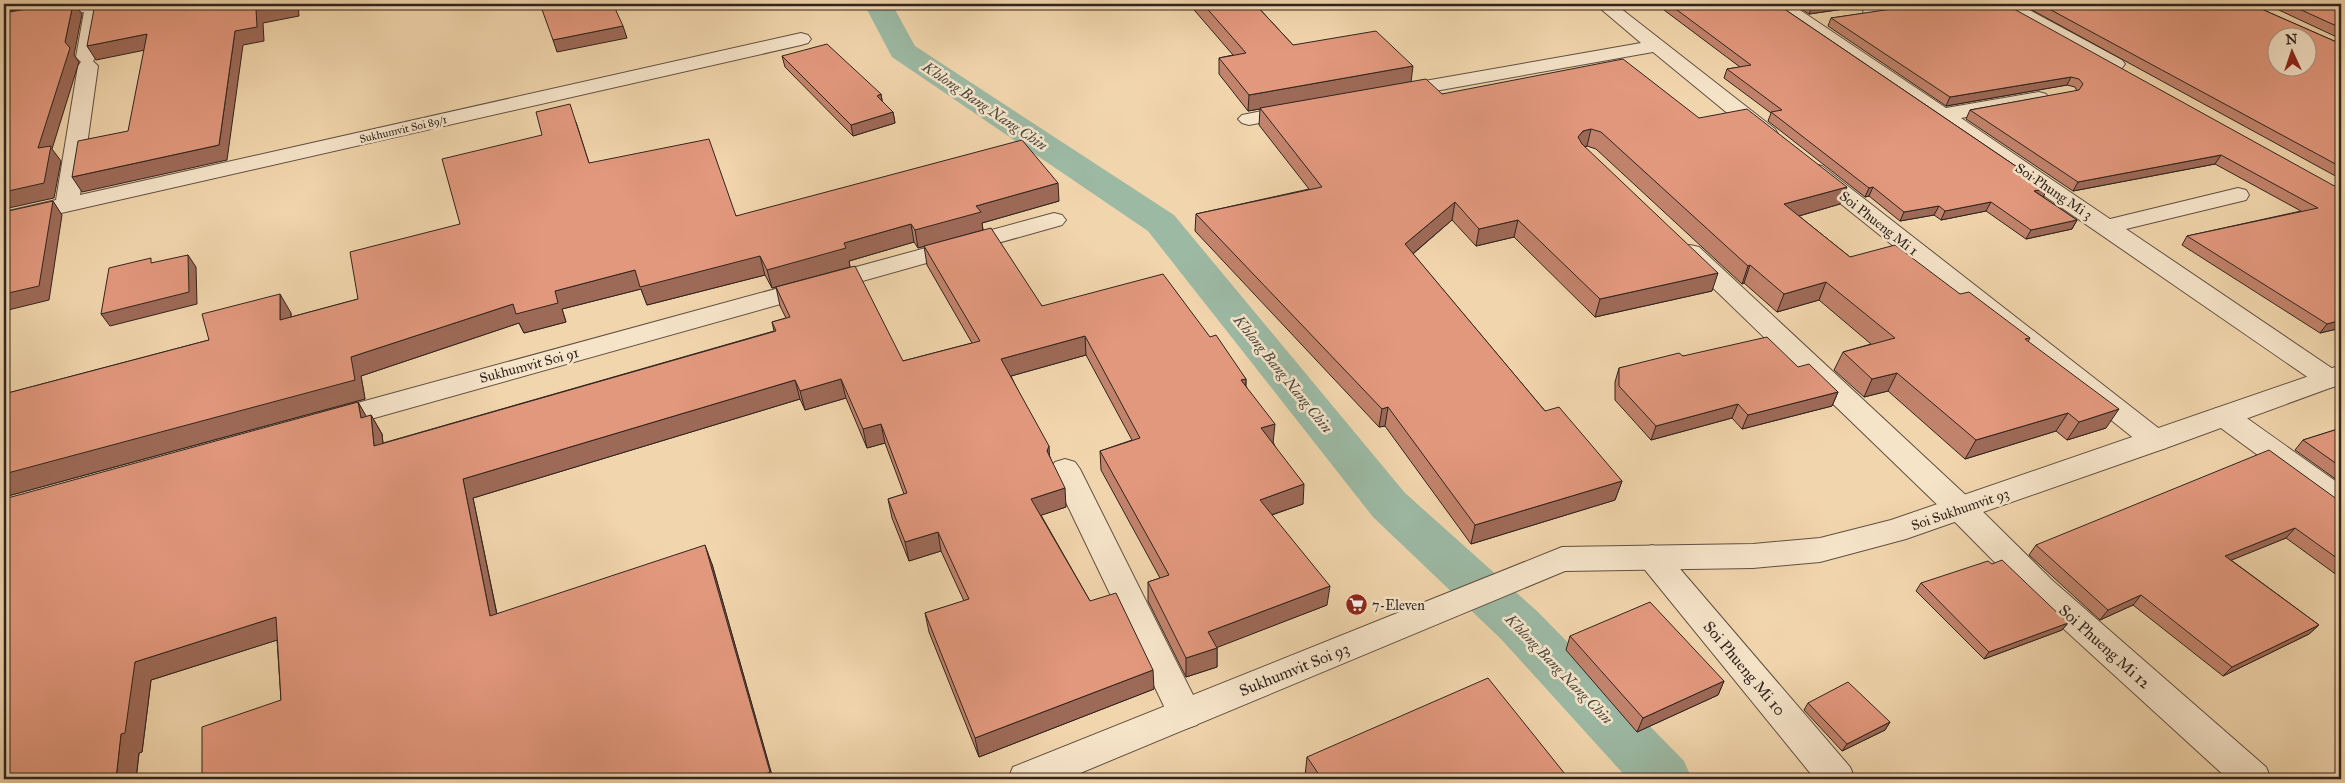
<svg xmlns="http://www.w3.org/2000/svg" width="2345" height="783" font-family="'IM FELL Great Primer',serif">
  <style>
    .lines { fill: none; stroke-linecap: round; stroke-linejoin: round }
    .canal { fill: #9cb9a4; fill-rule: evenodd }
    .minor-casing { stroke: #605042; stroke-width: 2 }
    .tertiary-casing { stroke: #605042; stroke-width: 2 }
    .minor { fill: #f6e4c9; fill-rule: evenodd }
    .tertiary { fill: #f6e4c9; fill-rule: evenodd }
    .wall { fill: #c2836c; stroke: #30241f }
    .shaded-wall { fill: #9e6a58; stroke: #30241f }
    .building { fill: #e2987d; stroke: #30241f; fill-rule: evenodd }
    .labels { text-anchor: middle; stroke-width: 5; stroke-linejoin: round; paint-order: stroke }
    .far-street-label { font-size: 11px; fill: #30241f; stroke: #f6e4c9 }
    .street-label { font-size: 14px; fill: #30241f; stroke: #f6e4c9 }
    .poi-label { font-size: 14px; fill: #30241f; stroke: #f6e4c9; text-anchor: start }
    .water-label { font-size: 15px; font-style: italic; fill: #4b4940; stroke: #f6e4c9 }
    .near-street-label { font-size: 16px; fill: #30241f; stroke: #f6e4c9 }
  </style>
  <rect width="100%" height="100%" fill="#f1d5ac"/>
  <filter id="stains"><feTurbulence type="fractalNoise" baseFrequency=".004" numOctaves="4"/><feColorMatrix values="0 0 0 0 .2 0 0 0 0 .09 0 0 0 0 .02 0 0 0 .5 -.17"/></filter>
  <radialGradient id="worn" r=".72"><stop offset=".6" stop-color="#630" stop-opacity="0"/><stop offset="1" stop-color="#630" stop-opacity=".3"/></radialGradient>
  <g class="lines">
    <path class="canal" d="M864,4H892L915,46L1174,215L1405,493L1537,611L1684,761L1692,779H1628L1501,639L1373,517L1148,231L892,57Z"/>
    <defs>
      <g id="minor">
        <path d="M65,4H104L96,57L93,61L98,66L80,195L801,33L808,35L811,39L808,43L801,45L4,226V212L56,200L78,66L81,62L76,57L84,12L4,26V14Z"/>
        <path d="M1595,4H1615L1775,129L1778,134L1775,139L1767,140L1759,139L1653,52L1396,98L1389,96L1386,92L1389,88L1396,86L1641,43Z"/>
        <path d="M1770,4H1791L1946,108L2039,92L2046,94L2049,98L2046,102L1961,118L2110,219L2238,188L2246,190L2249,195L2246,200L2126,229L2339,373L2341,377L2339,385L2329,388L2319,385L1772,8Z"/>
        <path d="M1890,4H1927L1928,5L1926,9L1919,11L1872,18L1865,16L1863,12L1865,8Z"/>
        <path d="M1996,4H2018L2122,60L2125,64L2122,68L2115,70L2108,68L1998,8Z"/>
        <path d="M1297,104L1304,106L1307,110L1304,114L1249,125L1242,123L1238,119L1242,115Z"/>
        <path d="M1814,164L1822,166L2166,434L2170,441L2166,448L2156,451L2146,448L1806,176L1803,171L1806,166Z"/>
        <path d="M1054,213L1062,215L1066,220L1062,225L328,431L318,428L314,421L318,414L328,411Z"/>
        <path d="M1690,245L1699,247L1971,500L2053,581L2266,767L2271,779H2228L2031,599L1949,516L1681,257L1678,252L1681,247Z"/>
        <path d="M2224,406L2234,409L2341,485V511L2330,508L2214,423L2210,416L2214,409Z"/>
        <path d="M1065,459L1075,462L1080,469L1197,703L1203,714L1197,725L1185,729L1173,725L1050,469L1055,462Z"/>
        <path d="M1652,545L1663,549L1850,767L1855,779H1815L1641,565L1636,557L1641,549Z"/>
      </g>
      <path id="tertiary" d="M2341,365V384L2166,448L1906,539L1820,562L1753,568L1565,571L1066,779H1008L1013,767L1562,547L1753,544L1820,538L1891,520Z"/>
    </defs>
    <use href="#minor" class="minor-casing"/>
    <use href="#tertiary" class="tertiary-casing"/>
    <use href="#minor" class="minor"/>
    <use href="#tertiary" class="tertiary"/>
  </g>
  <g class="wall">
    <path d="M1189,4H1255L1293,45L1411,81L1442,94L1699,118L1840,204L1799,216L1850,257L1960,294L2030,338L2028,342L2106,428L2067,440L2056,431L1965,459L1888,391L1864,397L1834,370L1843,352L1871,344L1819,300L1777,312L1744,283L1742,284L1596,149L1587,146L1585,147L1712,291L1595,317L1514,237L1476,246L1452,220L1413,254L1545,411L1622,481L1615,500L1471,544L1385,426L1379,427L1195,231L1196,214L1309,189L1259,125L1260,109L1248,111L1219,74V58L1233,55Z"/>
    <path d="M1656,4H1777L2048,188L2043,197L2077,220L2072,229L2026,239L1986,211L1941,220L1934,215L1900,221L1869,196L1865,197L1768,121L1771,113L1724,78L1727,69L1740,67Z"/>
    <path d="M1794,4H1879L1809,14Z"/>
    <path d="M2021,4H2250L2341,44V179Z"/>
    <path d="M2266,4H2341V39Z"/>
    <path d="M1923,5L2338,188H2341V328L2320,333L2182,245L2187,236L2301,211L2215,164L2073,191L1966,119L1970,110L2077,91L2075,87L2067,85L1946,106L1828,26L1831,18Z"/>
    <path d="M782,56L881,94L882,101L893,112L895,123L853,136L785,67Z"/>
    <path d="M576,122L589,163L736,216L1059,201L982,223L983,230L1042,306L1210,337L1246,379V386L1303,504L1272,515L1327,605L1217,647V667L1186,677L1148,601V582L1160,578L1101,470L1100,451L1132,440L1086,355L1011,376L1050,457L1066,507L1041,515L1090,601L1154,689L979,757L929,632L925,613L964,601L941,551L909,561L892,518L888,499L904,494L885,443L867,448L846,398L805,410L800,399L473,498L497,614L712,564L773,779H202L281,700L277,640L151,680L142,752L139,753L136,779H4L358,402L366,417L371,415L382,434L383,443L774,331L772,322L786,318L780,306L776,287L903,361L972,343L927,265L924,246L940,242L918,248L914,242L849,261L850,267L772,288L765,275L647,305L641,289L562,309L566,322L524,333L519,323L361,376L365,399L4,497V394L209,340L291,313V317L358,299L460,224L542,135Z"/>
    <path d="M1683,356L1798,367L1838,392L1832,406L1742,429L1732,418L1651,440L1615,400V382L1619,368Z"/>
    <path d="M2341,428V483L2295,450L2303,440Z"/>
    <path d="M2338,500H2341V578L2286,538L2231,560L2319,625L2309,634L2223,676L2133,605L2100,620L2029,555L2036,545Z"/>
    <path d="M1921,583L2068,623L2062,630L1984,659L1916,591Z"/>
    <path d="M1570,636L1724,681L1718,695L1637,732L1566,650Z"/>
    <path d="M1808,703L1890,722L1885,730L1842,751L1804,710Z"/>
    <path d="M1307,757L1569,779H1307L1305,776Z"/>
  </g>
  <g class="shaded-wall">
    <path d="M4,4H55L4,12Z"/>
    <path d="M73,4H75L82,14L74,55L79,62L52,149L61,161L54,198L4,209V192L65,42Z"/>
    <path d="M284,4H298L299,16L263,23L264,41L243,45L227,160L82,192L72,177L219,145L235,31L256,9Z"/>
    <path d="M1827,4H1879L1809,14L1812,6Z"/>
    <path d="M623,26L627,38L557,52L553,40Z"/>
    <path d="M147,34L155,48L96,60L87,46Z"/>
    <path d="M1413,66L1411,82L1248,111L1249,95Z"/>
    <path d="M2071,77L2067,85L1946,106L1950,97Z"/>
    <path d="M881,94L883,106L877,96Z"/>
    <path d="M893,112L895,123L853,136L851,125Z"/>
    <path d="M1591,129L1587,146L1579,148L1578,137L1583,131Z"/>
    <path d="M2221,155L2215,164L2073,191L2078,182Z"/>
    <path d="M1058,183L1059,201L982,223L983,230L918,248L915,230L976,206Z"/>
    <path d="M1847,187L1840,204L1778,222L1784,204Z"/>
    <path d="M1873,187L1869,196L1865,197L1869,188Z"/>
    <path d="M2048,188L2043,197L2034,191Z"/>
    <path d="M53,201L62,215L49,300L4,311V294Z"/>
    <path d="M1455,202L1452,220L1403,262L1405,244Z"/>
    <path d="M1991,202L1986,211L1941,220L1945,211Z"/>
    <path d="M1939,206L1934,215L1900,221L1904,212Z"/>
    <path d="M1518,220L1514,237L1476,246L1479,229Z"/>
    <path d="M2077,220L2072,229L2026,239L2031,230Z"/>
    <path d="M911,224L914,242L849,261L850,267L772,288L767,270L844,243Z"/>
    <path d="M188,255L196,267L197,304L110,326L101,314Z"/>
    <path d="M760,256L765,275L647,305L641,289L562,309L566,322L524,333L519,323L361,376L365,399L4,497V474L351,357L513,304L555,291L635,270Z"/>
    <path d="M1750,265L1744,283L1742,284L1748,266Z"/>
    <path d="M1718,273L1712,291L1595,317L1600,299Z"/>
    <path d="M1826,282L1819,300L1777,312L1784,294Z"/>
    <path d="M280,294L291,313V339L280,320Z"/>
    <path d="M2341,320V328L2320,333L2327,324Z"/>
    <path d="M1085,336L1086,355L1004,378L1001,359Z"/>
    <path d="M1897,373L1888,391L1864,397L1872,379Z"/>
    <path d="M841,379L846,398L805,410L800,391Z"/>
    <path d="M1246,379L1245,398L1241,380Z"/>
    <path d="M795,380L800,399L473,498L501,635L490,616L463,479Z"/>
    <path d="M1838,392L1832,406L1742,429L1748,415Z"/>
    <path d="M358,402L369,421L361,418Z"/>
    <path d="M1738,404L1732,418L1651,440L1656,426Z"/>
    <path d="M1388,407L1385,426L1379,427L1382,409Z"/>
    <path d="M2119,409L2106,428L2067,440L2079,422Z"/>
    <path d="M2068,413L2056,431L1965,459L1976,440Z"/>
    <path d="M371,415L382,434L385,465L374,446Z"/>
    <path d="M881,424L885,443L867,448L863,429Z"/>
    <path d="M1275,424L1273,443L1260,447L1261,428Z"/>
    <path d="M1049,446L1050,465L1047,451Z"/>
    <path d="M1622,481L1615,500L1471,544L1475,525Z"/>
    <path d="M1304,484L1303,504L1259,519L1260,500Z"/>
    <path d="M1065,488L1066,507L1033,518L1031,499Z"/>
    <path d="M2295,528L2286,538L2217,566L2225,556Z"/>
    <path d="M938,532L941,551L909,561L905,542Z"/>
    <path d="M705,545L712,564L773,779H754Z"/>
    <path d="M1330,586L1327,605L1208,651V632Z"/>
    <path d="M2141,595L2133,605L2100,620L2108,610Z"/>
    <path d="M276,617L290,636L151,680L142,752L139,753L136,779H116L121,734L135,662Z"/>
    <path d="M2068,623L2062,630L1984,659L1989,652Z"/>
    <path d="M2319,625L2309,634L2223,676L2232,667Z"/>
    <path d="M1217,648V667L1186,677V658Z"/>
    <path d="M1153,670L1154,689L979,757L975,738Z"/>
    <path d="M1724,681L1718,695L1637,732L1643,718Z"/>
    <path d="M1890,722L1885,730L1842,751L1847,744Z"/>
  </g>
  <g class="building">
    <path d="M55,4H73L65,42L70,48L38,148L51,146L44,183L4,192V13Z"/>
    <path d="M95,4H284L256,9L257,27L235,31L219,145L72,177L78,141L128,131L147,34L87,46Z"/>
    <path d="M540,4H613L623,26L553,40Z"/>
    <path d="M1203,4H1255L1293,45L1376,31L1413,66L1249,95L1219,58L1246,53Z"/>
    <path d="M1669,4H1777L2048,188L2034,191L2077,220L2031,230L1991,202L1945,211L1939,206L1904,212L1873,187L1869,188L1771,112L1782,110L1727,69L1751,65Z"/>
    <path d="M1809,4H1827L1812,6Z"/>
    <path d="M1925,4H2005L2338,188H2341V320L2327,324L2187,236L2318,208L2221,155L2078,182L1970,110L2079,90L2083,84L2079,79L2071,77L1950,97L1831,18Z"/>
    <path d="M2040,4H2250L2341,44V167ZM2278,38H2308V68H2278Z"/>
    <path d="M2288,4H2341V28Z"/>
    <path d="M827,44L881,94L877,96L893,112L851,125L782,56Z"/>
    <path d="M1623,59L1699,118L1747,109L1847,187L1784,204L1850,257L1895,245L1960,294L1969,292L2030,338L2025,339L2119,409L2079,422L2068,413L1976,440L1897,373L1872,379L1843,352L1895,338L1826,282L1784,294L1750,265L1748,266L1601,132L1591,129L1583,131L1578,137L1582,144L1718,273L1600,299L1518,220L1479,229L1455,202L1405,244L1545,411L1559,407L1622,481L1475,525L1388,407L1382,409L1196,214L1322,187L1260,108L1426,79L1442,94Z"/>
    <path d="M570,104L589,163L709,139L736,216L1022,140L1058,183L976,206L981,212L915,230L911,224L844,243L846,248L767,270L760,256L640,287L635,270L555,291L558,303L516,314L513,304L351,357L355,380L4,474V394L209,340L202,314L280,294V320L358,299L350,252L460,224L442,159L542,135L536,112Z"/>
    <path d="M53,201L39,286L4,294V212Z"/>
    <path d="M991,228L1042,306L1163,274L1210,337L1216,335L1246,379L1241,380L1275,424L1261,428L1304,484L1260,500L1330,586L1208,632L1217,648L1186,658L1148,582L1169,575L1100,451L1140,438L1085,336L1001,359L1049,446L1047,451L1065,488L1031,499L1090,601L1116,593L1153,670L975,738L925,613L969,599L938,532L905,542L888,499L907,493L881,424L863,429L841,379L800,391L795,380L463,479L490,616L705,545L770,772L754,779H202V727L281,700L276,617L135,662L125,733L121,734L116,779H4V499L358,402L361,418L371,415L374,446L776,331L772,322L790,317L776,287L855,266L903,361L980,341L924,246Z"/>
    <path d="M188,255L189,292L101,314L109,268L151,258V263Z"/>
    <path d="M1767,337L1798,367L1809,364L1838,392L1748,415L1738,404L1656,426L1619,386V368L1679,353L1683,356Z"/>
    <path d="M2341,428V467L2303,440Z"/>
    <path d="M2269,450L2338,500H2341V561L2295,528L2225,556L2319,625L2232,667L2141,595L2108,610L2036,545Z"/>
    <path d="M2002,560L2068,623L1989,652L1921,583L1988,561L1992,564Z"/>
    <path d="M1650,602L1724,681L1643,718L1570,636Z"/>
    <path d="M1488,678L1569,779H1483L1482,778L1480,779H1322L1307,757Z"/>
    <path d="M1848,682L1890,722L1847,744L1808,703Z"/>
  </g>
  <defs>
    <symbol id="supermarket-disc" viewBox="-11 -11 22 22"><circle r="9.5" fill="#8f2418" stroke="#f6e4c9"/><path d="M-6-5.5h2.5l.6 2H6L4.5 2H-2.5L-4.4-4H-6ZM-1.5 3.2a1.3 1.3 0 1 0 .1 0ZM3 3.2a1.3 1.3 0 1 0 .1 0Z" fill="#fff"/></symbol>
  </defs>
  <g fill-rule="evenodd">
    <use href="#supermarket-disc" x="1344" y="592" width="25" height="25"/>
  </g>
  <g class="labels">
    <g class="far-street-label">
      <text transform="translate(403 129) rotate(-13)" y="4">Sukhumvit Soi 89/1</text>
    </g>
    <g class="street-label">
      <text transform="translate(2054 191) rotate(34)" y="5">Soi Phung Mi 3</text>
      <text transform="translate(1879 223) rotate(38)" y="5">Soi Phueng Mi 1</text>
      <text transform="translate(529 365) rotate(-15)" y="5">Sukhumvit Soi 91</text>
      <text transform="translate(1960 509) rotate(-19)" y="5">Soi Sukhumvit 93</text>
    </g>
    <g class="poi-label">
      <text x="1372" y="610">7-Eleven</text>
    </g>
    <g class="water-label">
      <text transform="translate(985 106) rotate(34)" y="5">Khlong Bang Nang Chin</text>
      <text transform="translate(1283 374) rotate(51)" y="5">Khlong Bang Nang Chin</text>
      <text transform="translate(1559 669) rotate(46)" y="5">Khlong Bang Nang Chin</text>
    </g>
    <g class="near-street-label">
      <text transform="translate(2105 646) rotate(42)" y="6">Soi Phueng Mi 12</text>
      <text transform="translate(1745 668) rotate(50)" y="6">Soi Phueng Mi 10</text>
      <text transform="translate(1294 669) rotate(-22)" y="6">Sukhumvit Soi 93</text>
    </g>
  </g>
  <rect width="2345" height="783" fill="none" stroke="#f1d5ac" stroke-width="20"/>
  <rect x="5" y="5" width="2335" height="773" fill="none" stroke="#30241f" stroke-width="2.5"/>
  <rect x="10" y="10" width="2325" height="763" fill="none" stroke="#30241f"/>
  <g transform="translate(2292 52) rotate(357)"><circle r="24" fill="#f6e4c9" stroke="#a79785"/>
  <path d="M0-4L9 19L0 12L-9 19Z" fill="#8f2418"/>
  <text y="-8" font-size="14" font-weight="bold" text-anchor="middle" fill="#30241f">N</text>
  </g>
  <rect width="100%" height="100%" filter="url(#stains)"/>
  <rect width="100%" height="100%" fill="url(#worn)"/>
</svg>
